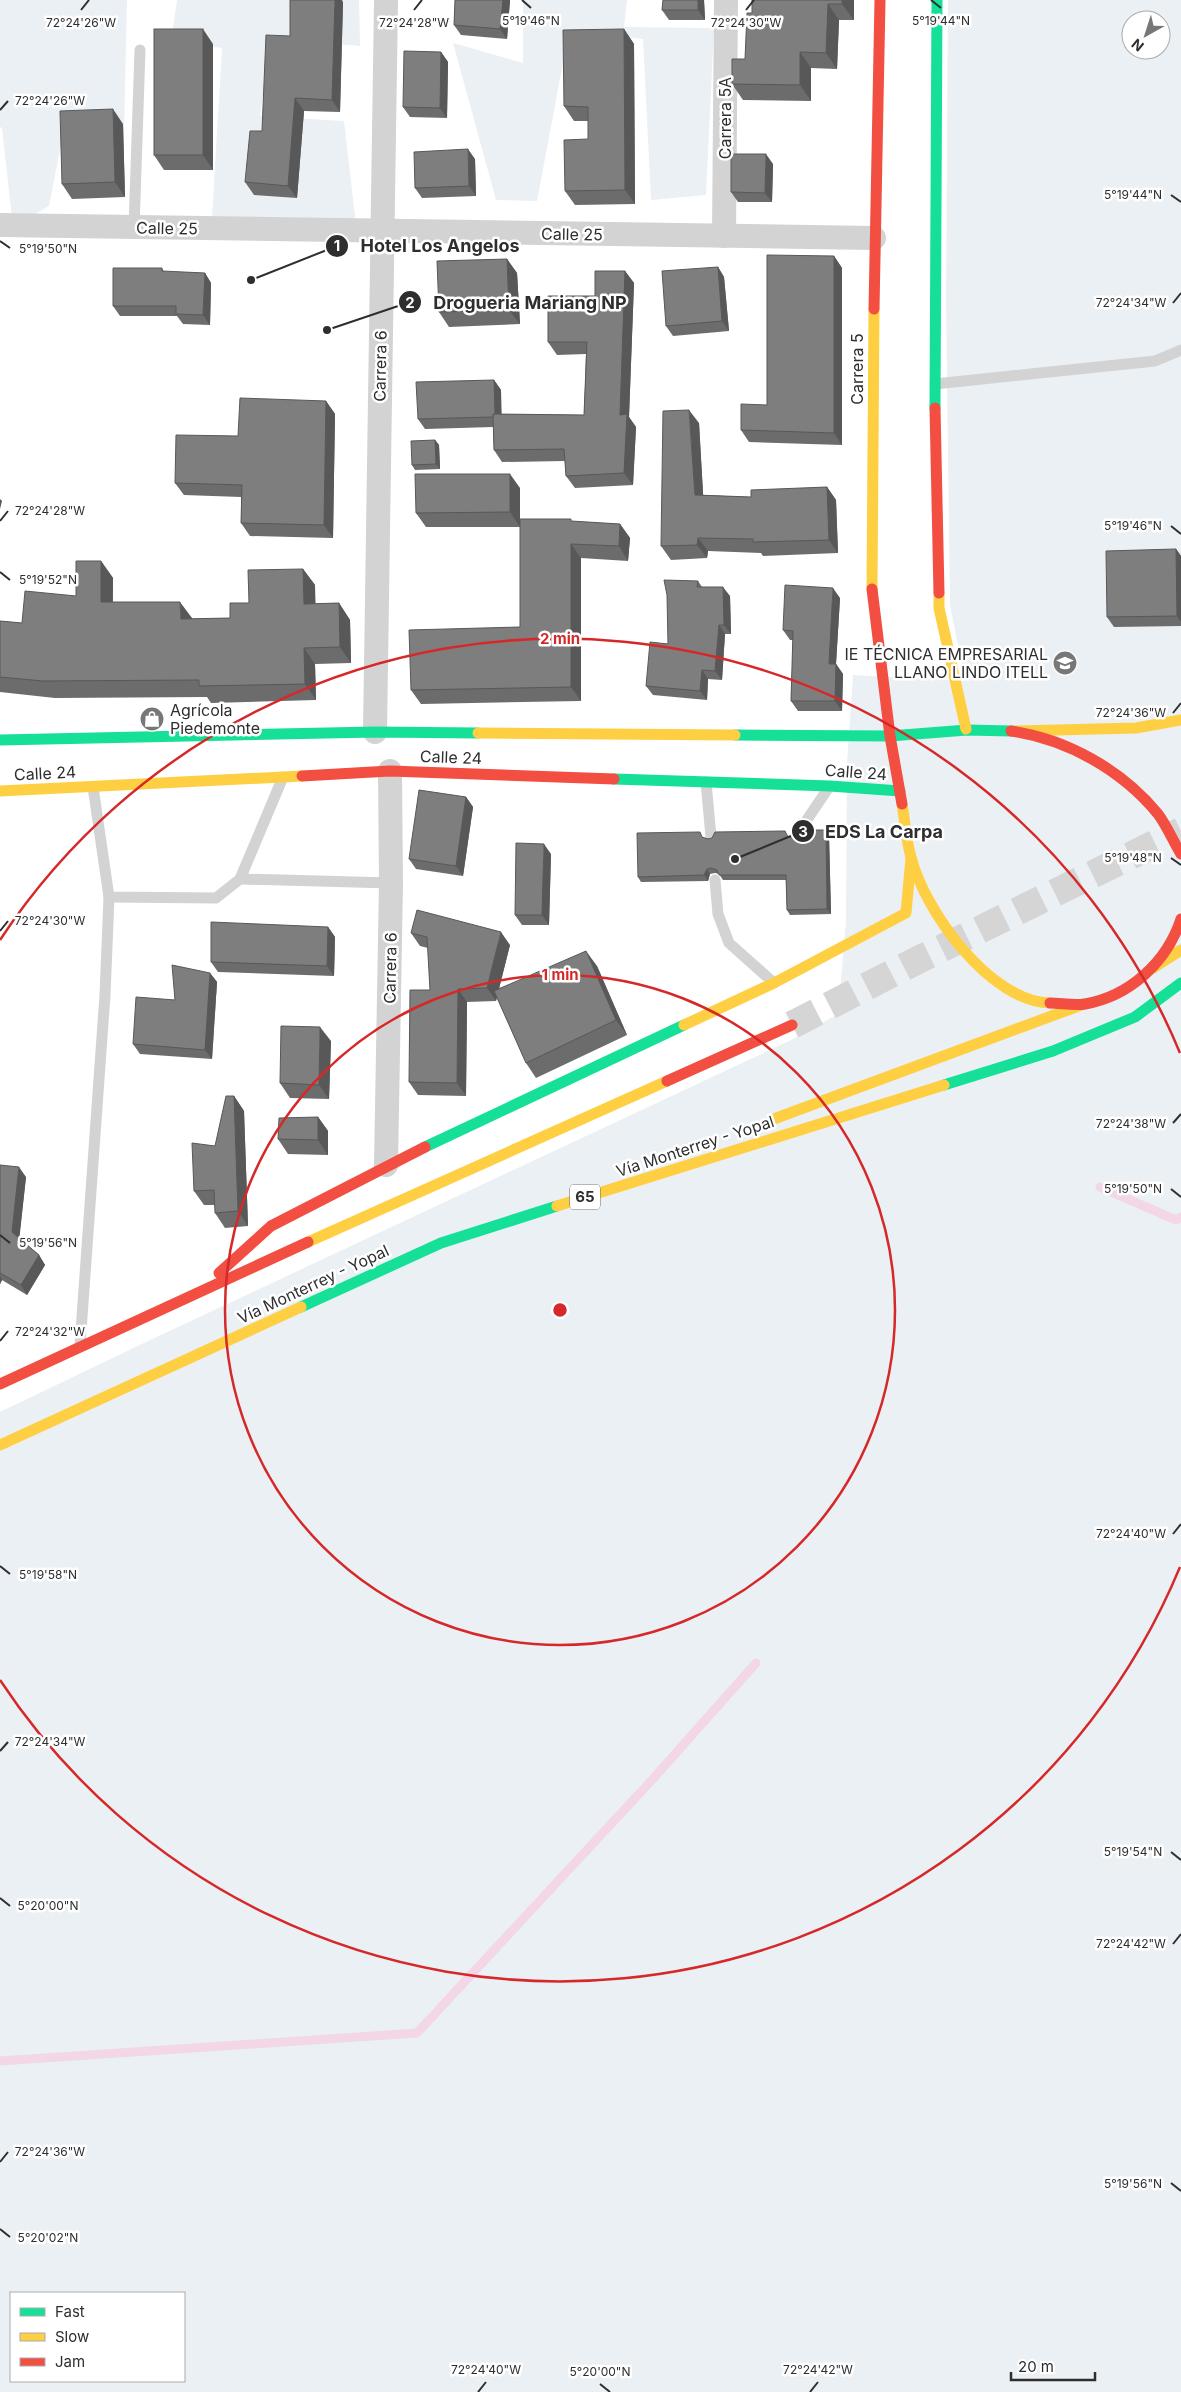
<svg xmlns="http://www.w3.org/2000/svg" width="1181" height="2392" font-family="Inter,sans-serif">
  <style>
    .green { fill: #ebf0f5; fill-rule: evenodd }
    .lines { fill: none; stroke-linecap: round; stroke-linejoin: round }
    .stream { stroke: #f3d6e7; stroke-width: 9 }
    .primary-tunnel { stroke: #d5d5d5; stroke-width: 28; stroke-dasharray: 28 14; stroke-linecap: butt }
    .lane { stroke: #d3d3d3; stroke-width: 11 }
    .street { stroke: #d3d3d3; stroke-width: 24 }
    .fast { stroke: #16e098; stroke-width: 11 }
    .slow { stroke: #ffcf43; stroke-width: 11 }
    .jam { stroke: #f24e42; stroke-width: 11 }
    .wall { fill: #6c6c6c }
    .shaded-wall { fill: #585858 }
    .building { fill: #7e7e7e; stroke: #585858 }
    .ticks { fill: none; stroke: #2e2e2e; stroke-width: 2 }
    .ring { fill: none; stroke: #d62828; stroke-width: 2.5 }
    .labels { text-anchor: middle; stroke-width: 5; stroke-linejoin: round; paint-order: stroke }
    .shield { fill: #fff; stroke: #6d6d6d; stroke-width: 1 }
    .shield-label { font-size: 15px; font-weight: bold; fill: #2e2e2e }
    .street-label { font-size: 16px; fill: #2e2e2e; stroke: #fff }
    .poi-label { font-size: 16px; fill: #2e2e2e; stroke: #fff; text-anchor: end }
    .ticks-label { font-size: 12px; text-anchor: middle; fill: #2e2e2e; stroke: #fff; stroke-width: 5; stroke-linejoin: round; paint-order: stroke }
    .centre { fill: #d62828; stroke: #fff; stroke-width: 2.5 }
    .ring-label { font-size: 15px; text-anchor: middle; font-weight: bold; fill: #d62828; stroke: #fff; stroke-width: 5; stroke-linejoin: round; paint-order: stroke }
    .leader { fill: none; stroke: #2e2e2e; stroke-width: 2 }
    .callout-dot { fill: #2e2e2e; stroke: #fff; stroke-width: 2 }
    .mark-label { font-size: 15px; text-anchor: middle; font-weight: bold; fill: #fff }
    .callout-label { font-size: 18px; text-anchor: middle; font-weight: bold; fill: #2e2e2e; stroke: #fff; stroke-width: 5; stroke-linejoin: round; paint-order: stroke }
  </style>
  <rect width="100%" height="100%" fill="#fff"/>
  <g class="green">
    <path d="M0,0H127L124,130L66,119L49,206L13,227L2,128L0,127Z"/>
    <path d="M177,0H359L360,46L271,38L260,116L344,121L356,225L212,218L222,48L171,41Z"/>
    <path d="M523,0H627L624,27L714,28L706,195L651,200L643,39L569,31L537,201L496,200L453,43L523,63Z"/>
    <path d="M948,0H1181V2392H0V1412L148,1341L791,1040L838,1014L846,922L847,763L853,675L965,681L950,605L946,303ZM1131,20H1161V50H1131ZM11,2293H184V2381H11Z"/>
  </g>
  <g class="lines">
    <g class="stream">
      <path d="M1100,1187L1176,1220L1181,1217"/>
      <path d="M0,2061L417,2033L651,1781L756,1663"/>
    </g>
    <path class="primary-tunnel" d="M792,1025L918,960L1181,831"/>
    <g class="lane">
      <path d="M134,228L140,50"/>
      <path d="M935,384L1155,361L1181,350"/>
      <path d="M706,782L711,837"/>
      <path d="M93,787L109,897L216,898L240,879L283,777"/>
      <path d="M796,836L829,787"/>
      <path d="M240,879L391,883"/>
      <path d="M715,880L718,914L729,943L774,983"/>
      <path d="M80,1345L105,995L109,897"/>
    </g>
    <g class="street">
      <path d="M0,225L874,238"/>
      <path d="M724,236L726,0"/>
      <path d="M375,732L386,0"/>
      <path d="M386,1165L391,883L390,771"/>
    </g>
    <g class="fast">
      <path d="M935,408L937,0"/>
      <path d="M735,735L890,736L967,730L1011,731"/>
      <path d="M0,740L375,732L478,733"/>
      <path d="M614,779L830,786L900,791"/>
      <path d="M944,1085L1053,1051L1135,1017L1181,983"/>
      <path d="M425,1147L684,1025"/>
      <path d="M301,1307L441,1243L557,1206"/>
    </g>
    <g class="slow">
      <path d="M872,589L874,309"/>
      <path d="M939,593V608L966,729"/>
      <path d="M1013,731L1136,728L1181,720"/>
      <path d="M478,733L735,735"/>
      <path d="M0,791L302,776"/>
      <path d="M902,804C905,821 906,840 911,857C924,910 990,1002 1050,1003"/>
      <path d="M1153,968L1181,950"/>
      <path d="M684,1025L774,983L906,913L911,858"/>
      <path d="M771,1120L1084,1004"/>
      <path d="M557,1206L944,1085"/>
      <path d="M308,1242L667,1081"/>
      <path d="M0,1445L301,1307"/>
    </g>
    <g class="jam">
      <path d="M874,309L880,0"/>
      <path d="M935,408L939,593"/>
      <path d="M872,589L890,736L902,804"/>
      <path d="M1011,731C1067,739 1122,770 1158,814C1167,826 1173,841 1181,854"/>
      <path d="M302,776L390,771L614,779"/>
      <path d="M1050,1003C1061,1003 1074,1006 1085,1004C1130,996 1167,962 1181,919"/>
      <path d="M667,1081L792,1025"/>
      <path d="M219,1273L271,1226L425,1147"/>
      <path d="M0,1384L308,1242"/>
    </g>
  </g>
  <g class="wall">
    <path d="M455,0H510L507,39L461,35L454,25Z"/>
    <path d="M663,0H704L705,20H669L662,10Z"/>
    <path d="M854,0V20H839L837,69L811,68V101L743,100L732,84L745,59L752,13Z"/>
    <path d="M343,2L340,112L304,111L297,198L254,195L245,182L262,131L290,36Z"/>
    <path d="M624,29L634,44L635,204L575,205L565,191L588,139V121H574L564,106Z"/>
    <path d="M213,44V170H164L154,155Z"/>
    <path d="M441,52L448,62L447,118L410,117L403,107Z"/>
    <path d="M123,124L125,197L72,199L62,184Z"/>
    <path d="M475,159L476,196L422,198L415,188Z"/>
    <path d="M773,164L772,202H738L731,192Z"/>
    <path d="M834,256L842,268V445L749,442L741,430L767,405Z"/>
    <path d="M507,259L517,273L520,324L449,327L439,312Z"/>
    <path d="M718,267L724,277L729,331L673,336L666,326Z"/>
    <path d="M162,268L164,272L205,273L211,283L210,325L183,324L177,316H120L113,306Z"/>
    <path d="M625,271L634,283L629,417L636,427L633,485L575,488L566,476L565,461L502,462L494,450L493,427L425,429L418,419L494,380L501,390V414L584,415L586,354L557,355L548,342L595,296Z"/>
    <path d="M326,401L335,414L333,538L250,536L241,523V497L184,495L175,483L238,436Z"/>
    <path d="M699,423L703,495L751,497L827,487L836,500L838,553L763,556L761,553L708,551L707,558L671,560L661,546Z"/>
    <path d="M435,440L439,445L440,469L415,470L412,465Z"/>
    <path d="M520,488V519L620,524L630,538L628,561L581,558V701L421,704L411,690L520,627V527H426L416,513Z"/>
    <path d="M1176,549L1181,556V626L1114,627L1107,617Z"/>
    <path d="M101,561L113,578V602L192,618V619L230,618L249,603L303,569L315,585V604L339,603L350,620L351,663L315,664L316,700L211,703L207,697L55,698L0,692V621L22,623L76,596Z"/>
    <path d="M698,581L702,587L730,596L731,634H725L722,680L708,679L707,700L653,695L646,686L668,644Z"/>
    <path d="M840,598L836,664L843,674L842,711H798L791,701L793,640H790L783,630Z"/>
    <path d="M466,797L473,807L463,876L416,869L409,859Z"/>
    <path d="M826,830L829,835L831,914L790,915L787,910L786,880H723L719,874L715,873L710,874L708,881L641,882L638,877L704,838L708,839L789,837L792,838Z"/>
    <path d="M551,854L549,925H522L515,915Z"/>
    <path d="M328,927L335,937L334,976L218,972L211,962Z"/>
    <path d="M411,933L510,945L499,988L597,966L627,1035L536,1078L526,1063L497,997L496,1001L467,1002L466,1096L418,1095L409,1082L430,990L428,948L420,946Z"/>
    <path d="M210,973L217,982L212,1059L140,1054L133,1044L175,1000Z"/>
    <path d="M331,1041L329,1099L290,1098L280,1083Z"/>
    <path d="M234,1096L244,1111L248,1226L225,1228L215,1213V1205H204L194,1191L215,1146Z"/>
    <path d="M318,1117L328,1131V1155L288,1154L278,1139Z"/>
    <path d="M0,1165L26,1177L19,1238L39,1255L45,1265L27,1295L2,1280L0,1284Z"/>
  </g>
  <g class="shaded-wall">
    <path d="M335,0H342L343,2L340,112L332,100Z"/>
    <path d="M503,0H510L507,39L500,29Z"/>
    <path d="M698,0H704L705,20L698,10Z"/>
    <path d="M842,0H854V20L842,4Z"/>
    <path d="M828,4L839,20L837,69L826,53Z"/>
    <path d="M203,29L213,44V170L203,155Z"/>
    <path d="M624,29L634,44L635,204L625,190Z"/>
    <path d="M441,52L448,62L447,118L440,108Z"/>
    <path d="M800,52L811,68V101L800,85Z"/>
    <path d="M295,98L304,111L297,198L288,186Z"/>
    <path d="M113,109L123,124L125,197L115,182Z"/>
    <path d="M468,149L475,159L476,196L469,186Z"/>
    <path d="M766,154L773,164L772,202L765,193Z"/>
    <path d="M834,256L842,268V445L834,433Z"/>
    <path d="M507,259L517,273L520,324L509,310Z"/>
    <path d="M718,267L724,277L729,331L722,321Z"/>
    <path d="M625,271L634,283L629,417L636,427L633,485L624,473L620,415Z"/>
    <path d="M205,273L211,283L210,325L203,315Z"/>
    <path d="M494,380L501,390L502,427L495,417Z"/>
    <path d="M326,401L335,414L333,538L324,525Z"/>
    <path d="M689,410L699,423L704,509L695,495Z"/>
    <path d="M435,440L439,445L440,469L436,464Z"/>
    <path d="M510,474L520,488V527L510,512Z"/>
    <path d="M827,487L836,500L838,553L829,540Z"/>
    <path d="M0,499L2,501L0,509Z"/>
    <path d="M620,524L630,538L628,561L619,546Z"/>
    <path d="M698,538L708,551L707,558L697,545Z"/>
    <path d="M571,544L581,558V701L571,687Z"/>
    <path d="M1176,549L1181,556V622L1177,616Z"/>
    <path d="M101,561L113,578L112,619L101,602Z"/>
    <path d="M303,569L315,585L316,621L304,604Z"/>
    <path d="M723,587L730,596L731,634L724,625Z"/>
    <path d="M833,588L840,598L836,664L843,674L842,711L835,701L829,664Z"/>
    <path d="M180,602L192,618V636L181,619Z"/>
    <path d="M339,603L350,620L351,663L340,647Z"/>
    <path d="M719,625L725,634L722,680L715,671Z"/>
    <path d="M304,648L315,664L316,700L305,684Z"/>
    <path d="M702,670L708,679L707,700L700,691Z"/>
    <path d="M466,797L473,807L463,876L456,866Z"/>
    <path d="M826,830L829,835L831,914L827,909Z"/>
    <path d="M544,844L551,854L549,925L542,915Z"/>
    <path d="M707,869L710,874L708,881L704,875Z"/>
    <path d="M328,927L335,937L334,976L327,966Z"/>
    <path d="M501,932L510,945L496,1001L487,988Z"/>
    <path d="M586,951L597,966L627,1035L616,1020Z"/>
    <path d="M210,973L217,982L212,1059L205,1050Z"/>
    <path d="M458,989L467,1002L466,1096L457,1083Z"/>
    <path d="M320,1027L331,1041L329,1099L319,1085Z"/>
    <path d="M234,1096L244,1111L248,1226L238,1211Z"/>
    <path d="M318,1117L328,1131V1155L318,1140Z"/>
    <path d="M19,1167L26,1177L19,1242L12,1232Z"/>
    <path d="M39,1255L45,1265L27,1295L21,1285Z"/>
    <path d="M0,1276L2,1280L0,1284Z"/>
  </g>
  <g class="building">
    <path d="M290,0H335L332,100L295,98L288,186L245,182L250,131H262L266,35L290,36Z"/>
    <path d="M455,0H503L500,29L454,25Z"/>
    <path d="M663,0H698V10H662Z"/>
    <path d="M752,0H842V4H828L826,53L800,52V85L732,84V59H745L747,13H752Z"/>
    <rect x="154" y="29" width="49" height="126"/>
    <path d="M624,29L625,190L565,191L564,140L588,139V107L564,106L563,30Z"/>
    <path d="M404,51L441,52L440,108L403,107Z"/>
    <path d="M113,109L115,182L62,184L60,111Z"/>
    <path d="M468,149L469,186L415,188L414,152Z"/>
    <path d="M731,154H766L765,193L731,192Z"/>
    <path d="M767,255L834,256V433L741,430V404L767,405Z"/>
    <path d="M507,259L509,310L439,312L437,261Z"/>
    <path d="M718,267L722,321L666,326L662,271Z"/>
    <path d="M113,268H162V271L205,273L203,315L176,314V306H113Z"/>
    <path d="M595,271H625L620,415L627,414L624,473L566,476L564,449L494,450L493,414L584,415L587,342H548V296H595Z"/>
    <path d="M494,380L495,414H493V417L418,419L416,382Z"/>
    <path d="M240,398L326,401L324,525L241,523L242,485L175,483L176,435L238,436Z"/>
    <path d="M689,410L695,495L751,497V490L827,487L829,540L753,542V539L698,538L697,545L661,546L663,411Z"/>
    <path d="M435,440L436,464L412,465L411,441Z"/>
    <path d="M415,474H510V512L416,513Z"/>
    <path d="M520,519H571V521L620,524L619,546L571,544V687L411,690L409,630L520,627Z"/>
    <path d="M1176,549L1177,616L1107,617L1106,551Z"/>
    <path d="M76,561H101V602H180L181,619L230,618V603H249L248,570L303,569L304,604L339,603L340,647L304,648L305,684L199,686V680L43,681L0,677V621L22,623L25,591L76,596Z"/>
    <path d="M664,580L698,581L697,587H723L724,625H719L715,671L702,670L700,691L646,686L650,642L668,644L667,595Z"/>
    <path d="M785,585L833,588L829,664H836L835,701H791L793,631L783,630Z"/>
    <path d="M419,790L466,797L456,866L409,859Z"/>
    <path d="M802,830H826L827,909L787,910L786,875H719L717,870L711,868L707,869L704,875L638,877L637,833L700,832L702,837L708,839L712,838L715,832L785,831L788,837L792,838Z"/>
    <path d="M516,843L544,844L542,915H515Z"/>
    <path d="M417,910L501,932L487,988L458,989L457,1083L409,1082L410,990H430L427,937L411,933Z"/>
    <path d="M211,922L328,927L327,966L211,962Z"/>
    <path d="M586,951L616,1020L526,1063L494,991Z"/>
    <path d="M172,965L210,973L205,1050L133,1044L136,997L175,1000Z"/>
    <path d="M281,1026L320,1027L319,1085L280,1083Z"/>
    <path d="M226,1096H234L238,1211L215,1213L214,1190L194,1191L192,1143L215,1146Z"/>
    <path d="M318,1117V1140L278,1139L279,1118Z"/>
    <path d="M0,1165L19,1167L12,1232L39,1255L21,1285L0,1273Z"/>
  </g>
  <path class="ticks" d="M522,0L531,8M931,0L941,8M81,10L89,0M414,10L422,0M746,10L754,0M0,110L8,101M1171,195L1181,202M0,241L10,248M1173,303L1181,293M0,521L8,511M1171,526L1181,534M0,572L10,580M1173,713L1181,703M1171,858L1181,865M0,931L8,921M1173,1123L1181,1114M1171,1189L1181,1197M0,1235L10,1243M0,1341L8,1331M1173,1534L1181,1524M0,1566L10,1574M0,1751L8,1742M1171,1852L1181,1860M0,1898L10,1906M1173,1944L1181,1934M0,2162L8,2152M1171,2183L1181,2191M0,2229L10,2237M600,2384L610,2392M478,2392L486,2382M810,2392L818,2382"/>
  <g class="ring">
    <circle cx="560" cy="1310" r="335"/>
    <path d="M1180 1567A671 671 0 0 1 0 1680M0 940A671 671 0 0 1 1180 1053"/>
  </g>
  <defs>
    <symbol id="school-disc" viewBox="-11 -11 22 22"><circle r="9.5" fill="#777" stroke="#fff"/><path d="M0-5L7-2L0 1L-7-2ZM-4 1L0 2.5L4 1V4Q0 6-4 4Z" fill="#fff"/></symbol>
    <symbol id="shop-disc" viewBox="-11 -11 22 22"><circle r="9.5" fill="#777" stroke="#fff"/><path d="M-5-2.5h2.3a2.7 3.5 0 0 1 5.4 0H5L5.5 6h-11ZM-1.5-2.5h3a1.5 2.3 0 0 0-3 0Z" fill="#fff"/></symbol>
  </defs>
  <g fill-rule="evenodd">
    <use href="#school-disc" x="1051" y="649" width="28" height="28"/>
    <use href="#shop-disc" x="138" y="705" width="28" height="28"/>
  </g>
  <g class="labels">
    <rect class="shield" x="570" y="1184.5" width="30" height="25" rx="4"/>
    <g class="shield-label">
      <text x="585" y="1202">65</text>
    </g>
    <g class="street-label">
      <text transform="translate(725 118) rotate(-90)" y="6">Carrera 5A</text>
      <text transform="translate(167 228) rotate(1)" y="6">Calle 25</text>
      <text transform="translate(572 234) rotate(1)" y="6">Calle 25</text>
      <text transform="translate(380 366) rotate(-89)" y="6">Carrera 6</text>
      <text transform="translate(857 369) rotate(-90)" y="6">Carrera 5</text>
      <text transform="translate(451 757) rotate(2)" y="6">Calle 24</text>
      <text transform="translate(856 772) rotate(4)" y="6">Calle 24</text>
      <text transform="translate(45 773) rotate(-3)" y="6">Calle 24</text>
      <text transform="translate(390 968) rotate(-89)" y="6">Carrera 6</text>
      <text transform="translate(695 1146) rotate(-18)" y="6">Vía Monterrey - Yopal</text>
      <text transform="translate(313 1284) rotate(-25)" y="6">Vía Monterrey - Yopal</text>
    </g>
    <g class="poi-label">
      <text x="1048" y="660">IE TÉCNICA EMPRESARIAL<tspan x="1048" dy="18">LLANO LINDO ITELL</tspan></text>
      <text x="170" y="716" text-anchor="start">Agrícola<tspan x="170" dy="18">Piedemonte</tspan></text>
    </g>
  </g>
  <g class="ticks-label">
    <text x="531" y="25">5°19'46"N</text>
    <text x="941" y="25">5°19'44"N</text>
    <text x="81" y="27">72°24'26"W</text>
    <text x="414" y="27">72°24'28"W</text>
    <text x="746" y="27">72°24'30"W</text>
    <text x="50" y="105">72°24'26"W</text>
    <text x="1133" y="199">5°19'44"N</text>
    <text x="48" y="253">5°19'50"N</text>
    <text x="1131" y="307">72°24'34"W</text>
    <text x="50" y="515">72°24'28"W</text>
    <text x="1133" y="530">5°19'46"N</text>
    <text x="48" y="584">5°19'52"N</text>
    <text x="1131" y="717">72°24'36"W</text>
    <text x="1133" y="862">5°19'48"N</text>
    <text x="50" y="925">72°24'30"W</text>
    <text x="1131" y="1128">72°24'38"W</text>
    <text x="1133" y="1193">5°19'50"N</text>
    <text x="48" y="1247">5°19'56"N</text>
    <text x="50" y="1336">72°24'32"W</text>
    <text x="1131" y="1538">72°24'40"W</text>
    <text x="48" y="1579">5°19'58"N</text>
    <text x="50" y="1746">72°24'34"W</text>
    <text x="1133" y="1856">5°19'54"N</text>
    <text x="48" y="1910">5°20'00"N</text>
    <text x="1131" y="1948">72°24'42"W</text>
    <text x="50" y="2156">72°24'36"W</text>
    <text x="1133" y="2188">5°19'56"N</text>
    <text x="48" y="2242">5°20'02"N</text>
    <text x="486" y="2374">72°24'40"W</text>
    <text x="818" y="2374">72°24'42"W</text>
    <text x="600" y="2376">5°20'00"N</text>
  </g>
  <circle cx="560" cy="1310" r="8" class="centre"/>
  <g class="ring-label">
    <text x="560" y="644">2 min</text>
    <text x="560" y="980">1 min</text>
  </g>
  <path class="leader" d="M251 280L337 246M327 330L410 302M735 859L803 831"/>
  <g class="callout-dot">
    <circle cx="251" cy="280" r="5"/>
    <circle cx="327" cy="330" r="5"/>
    <circle cx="735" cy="859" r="5"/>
    <circle cx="337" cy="246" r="12"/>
    <circle cx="410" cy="302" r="12"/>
    <circle cx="803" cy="831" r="12"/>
  </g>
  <g class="mark-label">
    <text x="337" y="251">1</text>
    <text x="410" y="308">2</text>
    <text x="803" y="837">3</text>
  </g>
  <g class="callout-label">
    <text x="440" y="252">Hotel Los Angelos</text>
    <text x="530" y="309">Drogueria Mariang NP</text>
    <text x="884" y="838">EDS La Carpa</text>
  </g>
  <rect x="10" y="2292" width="175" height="90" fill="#ffffff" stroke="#ababab"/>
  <rect x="20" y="2308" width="25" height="8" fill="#16e098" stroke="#ababab"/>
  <text x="55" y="2317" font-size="15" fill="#2e2e2e">Fast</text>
  <rect x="20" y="2333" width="25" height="8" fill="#ffcf43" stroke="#ababab"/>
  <text x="55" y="2342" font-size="15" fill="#2e2e2e">Slow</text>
  <rect x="20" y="2358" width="25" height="8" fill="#f24e42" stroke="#ababab"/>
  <text x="55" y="2367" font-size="15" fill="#2e2e2e">Jam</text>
  <g transform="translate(1146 35) rotate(219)"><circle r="24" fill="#ffffff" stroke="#ababab"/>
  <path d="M0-4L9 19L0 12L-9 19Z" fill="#777777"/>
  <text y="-8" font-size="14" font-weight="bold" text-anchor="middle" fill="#2e2e2e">N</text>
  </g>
  <path d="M1011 2372v8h84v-8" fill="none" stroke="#2e2e2e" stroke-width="2.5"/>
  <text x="1018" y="2372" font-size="15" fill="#2e2e2e" stroke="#ffffff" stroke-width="4" paint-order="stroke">20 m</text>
</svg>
